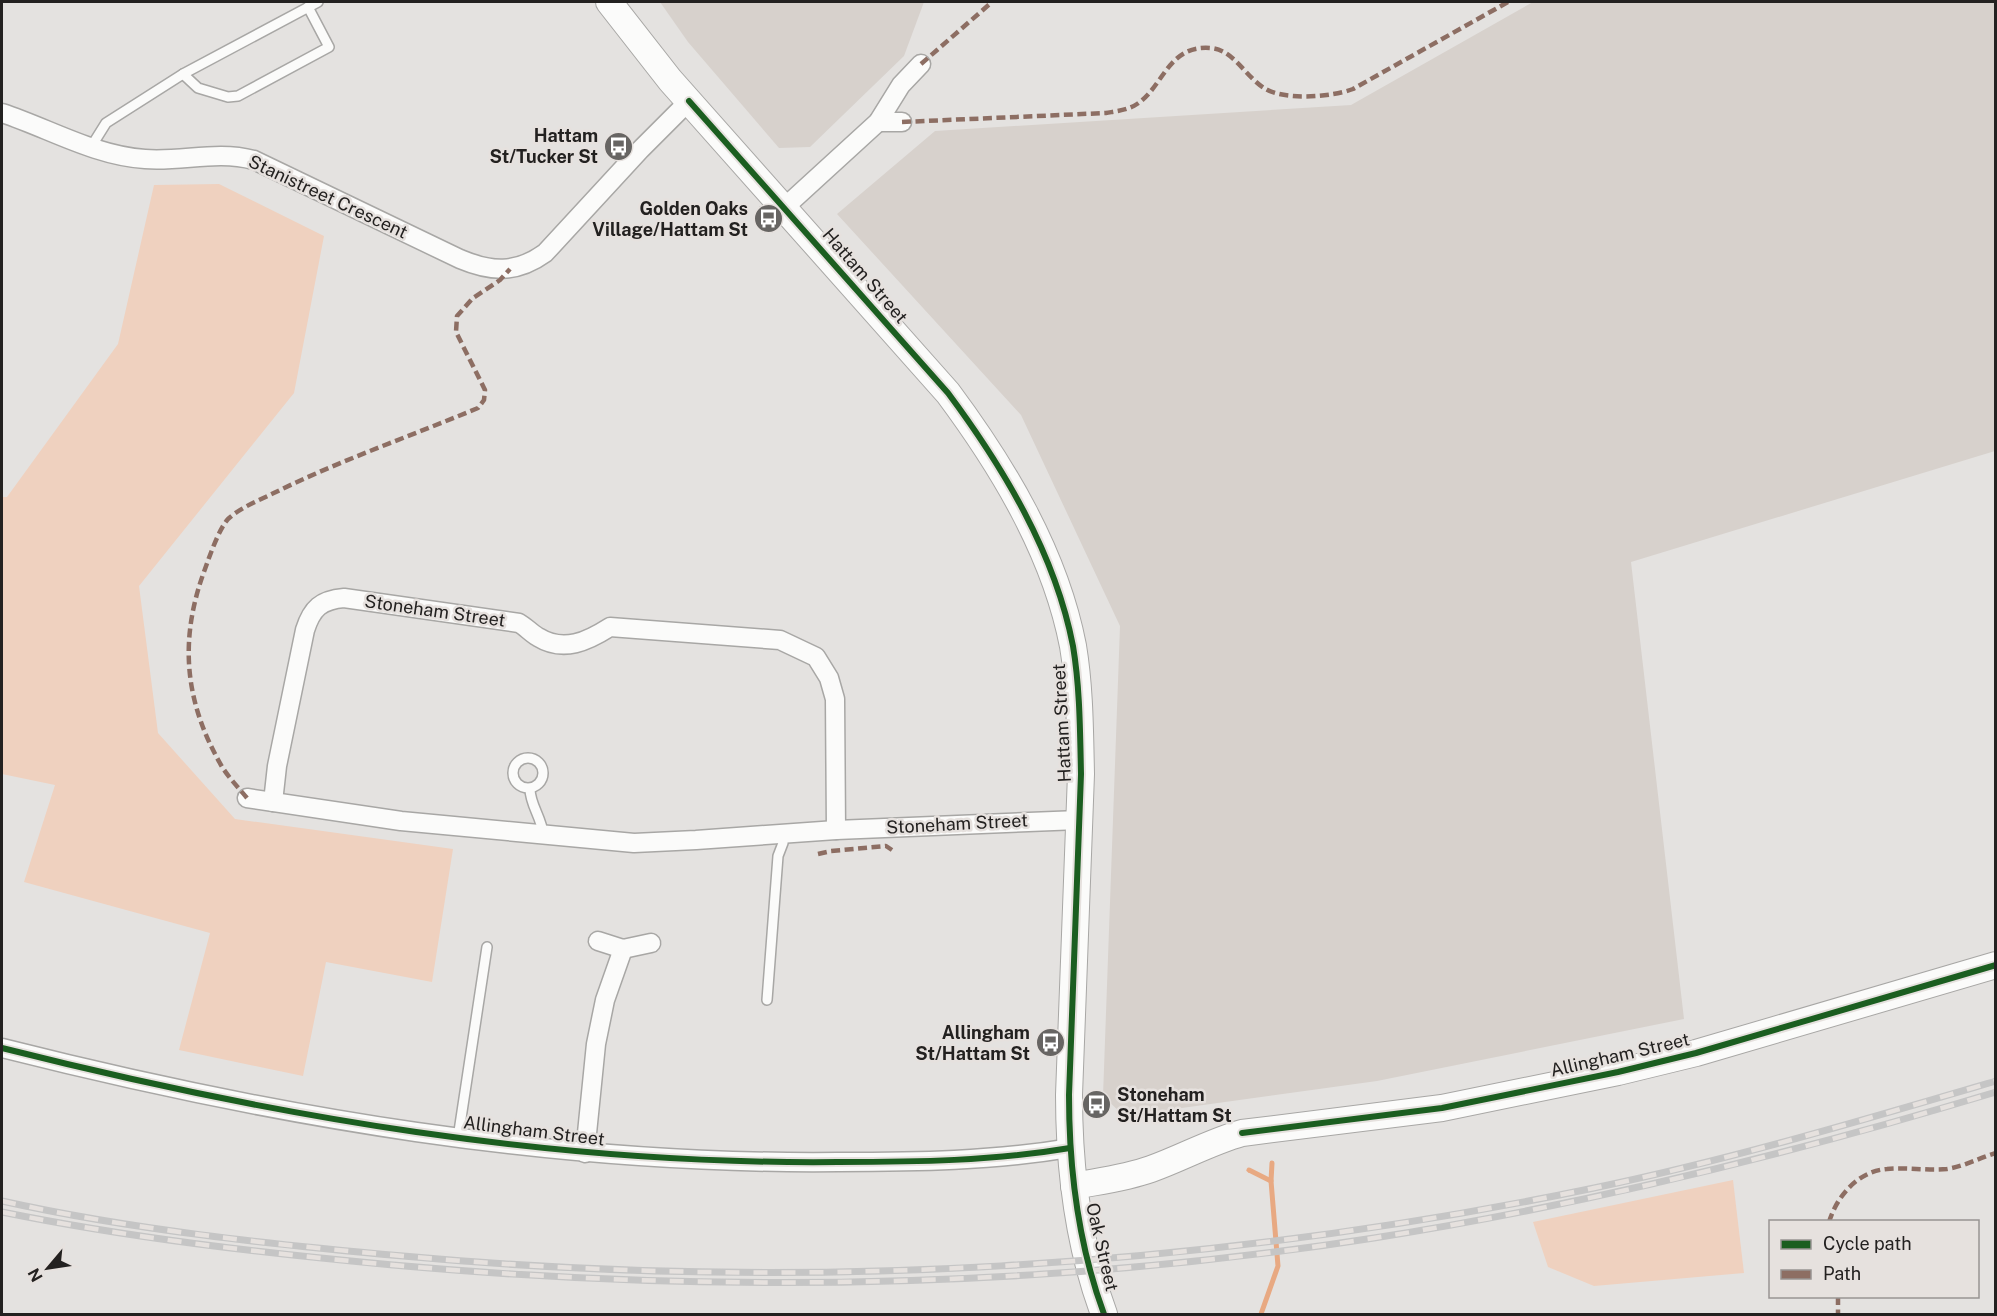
<svg xmlns="http://www.w3.org/2000/svg" width="1997" height="1316" font-family="'Public Sans',sans-serif">
  <style>
    .built { fill: #d7d1cc }
    .green { fill: #efd1bf }
    .lines { fill: none; stroke-linecap: round; stroke-linejoin: round }
    .stream { stroke: #e8a982; stroke-width: 5 }
    .lane-casing { stroke: #a8a7a5; stroke-width: 12 }
    .street-casing { stroke: #a8a7a5; stroke-width: 21 }
    .secondary-casing { stroke: #a8a7a5; stroke-width: 28 }
    .lane { stroke: #fbfbfa; stroke-width: 9 }
    .street { stroke: #fbfbfa; stroke-width: 18 }
    .secondary { stroke: #fbfbfa; stroke-width: 26 }
    .rail-casing { stroke: #c5c5c5; stroke-width: 7 }
    .rail { stroke: #e6e1de; stroke-width: 4.5; stroke-dasharray: 14; stroke-linecap: butt }
    .quiet { stroke: #8d6e63; stroke-width: 4.5; stroke-dasharray: 9 4.5; stroke-linecap: butt }
    .cycleway-casing { stroke: #e6e1de; stroke-width: 10 }
    .cycleway { stroke: #1b5e20; stroke-width: 6 }
    .labels { text-anchor: middle; stroke-width: 5; stroke-linejoin: round; paint-order: stroke }
    .poi-label { font-size: 18px; font-weight: bold; fill: #232120; stroke: #e6e1de; text-anchor: end }
    .street-label { font-size: 18px; fill: #232120; stroke: #e6e1de }
  </style>
  <rect width="100%" height="100%" fill="#e4e2e0"/>
  <g class="built">
    <path d="M660,2H924L904,56L810,147L779,148L688,42Z"/>
    <path d="M1533,2H1995V451L1631,562L1684,1019L1377,1081L1124,1116L1103,1096L1120,626L1021,415L837,214L935,131L1351,105Z"/>
  </g>
  <g class="green">
    <path d="M219,184L324,236L294,393L139,586L158,733L235,819L453,849L432,982L326,962L303,1076L179,1050L210,933L24,882L55,785L2,774V497H7L118,344L154,185Z"/>
    <path d="M1733,1180L1744,1273L1594,1286L1548,1267L1533,1222Z"/>
  </g>
  <g class="lines">
    <g class="stream">
      <path d="M1249,1170L1271,1181"/>
      <path d="M1261,1314L1278,1266L1271,1181L1272,1163"/>
    </g>
    <defs>
      <g id="lane">
        <path d="M183,74L198,88L228,97L238,96L329,47L308,7"/>
        <path d="M91,147L106,123L183,74L318,2"/>
        <circle cx="528" cy="773" r="15"/>
        <path d="M530,789C530,805 542,818 543,834"/>
        <path d="M767,1000L778,856L783,843V833"/>
        <path d="M458,1138L487,947"/>
      </g>
      <g id="street">
        <path d="M2,113C48,128 95,156 145,159C183,162 216,150 254,160L460,259C491,272 516,274 545,253L641,149L689,101"/>
        <path d="M878,122H902"/>
        <path d="M785,207L878,122L901,85L921,64"/>
        <path d="M247,798L401,821L634,843L696,840L836,830L1079,820"/>
        <path d="M273,802L277,766L305,630C312,608 321,600 344,598L519,623C526,627 531,633 538,637C564,653 588,641 610,627L780,640L816,657L829,678L835,699L836,830"/>
        <path d="M598,941L623,949L651,943"/>
        <path d="M2,1048C275,1117 555,1165 838,1162C916,1162 993,1161 1070,1148"/>
        <path d="M585,1153L596,1044L605,1000L623,949"/>
      </g>
      <g id="secondary">
        <path d="M609,2L670,80L948,393C1003,467 1055,553 1073,646C1080,688 1080,731 1081,774L1069,1095C1069,1169 1078,1244 1104,1314"/>
        <path d="M1074,1186C1100,1181 1126,1178 1151,1169C1182,1158 1210,1142 1242,1133L1442,1108L1618,1072L1696,1053L1996,965"/>
      </g>
    </defs>
    <use href="#lane" class="lane-casing"/>
    <use href="#street" class="street-casing"/>
    <use href="#secondary" class="secondary-casing"/>
    <use href="#lane" class="lane"/>
    <use href="#street" class="street"/>
    <use href="#secondary" class="secondary"/>
    <defs>
      <g id="rail">
        <path d="M2,1201C133,1230 269,1244 403,1256C801,1292 1203,1269 1594,1188C1729,1160 1863,1120 1996,1081"/>
        <path d="M2,1212C130,1238 262,1253 393,1265C719,1294 1051,1288 1374,1238C1585,1205 1791,1154 1996,1092"/>
      </g>
    </defs>
    <use href="#rail" class="rail-casing"/>
    <use href="#rail" class="rail"/>
    <g class="quiet">
      <path d="M921,64L992,2"/>
      <path d="M902,122L1106,113C1117,111 1128,110 1137,104C1164,86 1168,45 1210,48C1233,49 1245,76 1264,88C1283,101 1332,97 1353,89L1508,2"/>
      <path d="M247,798C238,787 228,777 221,765C184,700 179,639 205,569C210,555 219,529 228,519C241,507 260,500 276,492C341,460 411,436 478,408L484,400L485,390L456,332L457,316L473,298L500,280L510,269"/>
      <path d="M818,854L831,851L886,846L892,850"/>
      <path d="M1829,1222C1837,1196 1858,1171 1887,1169C1907,1167 1928,1171 1947,1169C1965,1166 1979,1158 1996,1153"/>
      <path d="M1838,1296V1314"/>
    </g>
    <defs>
      <g id="cycleway">
        <path d="M689,101L948,393C1003,467 1055,553 1073,646C1080,688 1080,731 1081,774L1069,1095C1069,1169 1078,1244 1104,1314"/>
        <path d="M2,1048C275,1117 555,1165 838,1162C916,1162 993,1161 1070,1148"/>
        <path d="M1242,1133L1442,1108L1618,1072L1696,1053L1996,965"/>
      </g>
    </defs>
    <use href="#cycleway" class="cycleway-casing"/>
    <use href="#cycleway" class="cycleway"/>
  </g>
  <defs>
    <symbol id="bus-disc" viewBox="-11 -11 22 22"><circle r="9.5" fill="#676563" stroke="#e6e1de"/><path d="M-5-6H5V4H4V6H2V4H-2V6H-4V4H-5ZM-3.5-4V0h7V-4ZM-3.5 1.2v1.5H-2V1.2ZM2 1.2v1.5H3.5V1.2Z" fill="#fff"/></symbol>
  </defs>
  <g fill-rule="evenodd">
    <use href="#bus-disc" x="602" y="130" width="33" height="33"/>
    <use href="#bus-disc" x="752" y="202" width="33" height="33"/>
    <use href="#bus-disc" x="1034" y="1026" width="33" height="33"/>
    <use href="#bus-disc" x="1080" y="1088" width="33" height="33"/>
  </g>
  <g class="labels">
    <g class="poi-label">
      <text x="598" y="142">Hattam<tspan x="598" dy="21">St/Tucker St</tspan></text>
      <text x="748" y="215">Golden Oaks<tspan x="748" dy="21">Village/Hattam St</tspan></text>
      <text x="1030" y="1039">Allingham<tspan x="1030" dy="21">St/Hattam St</tspan></text>
      <text x="1117" y="1101" text-anchor="start">Stoneham<tspan x="1117" dy="21">St/Hattam St</tspan></text>
    </g>
    <g class="street-label">
      <text transform="translate(328 197) rotate(25)" y="6">Stanistreet Crescent</text>
      <text transform="translate(865 276) rotate(49)" y="6">Hattam Street</text>
      <text transform="translate(435 611) rotate(8)" y="6">Stoneham Street</text>
      <text transform="translate(1062 723) rotate(-93)" y="6">Hattam Street</text>
      <text transform="translate(957 824) rotate(-3)" y="6">Stoneham Street</text>
      <text transform="translate(1620 1055) rotate(-13)" y="6">Allingham Street</text>
      <text transform="translate(534 1131) rotate(7)" y="6">Allingham Street</text>
      <text transform="translate(1102 1247) rotate(77)" y="6">Oak Street</text>
    </g>
  </g>
  <rect width="1997" height="1316" fill="none" stroke="#232120" stroke-width="6"/>
  <rect x="1769" y="1220" width="210" height="78" fill="#e6e1de" stroke="#989492" stroke-width="1.5"/>
  <rect x="1781" y="1240" width="30" height="9" fill="#1b5e20" stroke="#989492" stroke-width="1.5"/>
  <text x="1823" y="1250" font-size="18" fill="#232120">Cycle path</text>
  <rect x="1781" y="1270" width="30" height="9" fill="#8d6e63" stroke="#989492" stroke-width="1.5"/>
  <text x="1823" y="1280" font-size="18" fill="#232120">Path</text>
  <g transform="translate(48 1268) rotate(241)" stroke="#e6e1de" stroke-width="4.5" paint-order="stroke">
  <path d="M0-4.5L10 22L0 15L-10 22Z" fill="#232120"/>
  <text y="-9" font-size="16" font-weight="bold" text-anchor="middle" fill="#232120">N</text>
  </g>
</svg>
